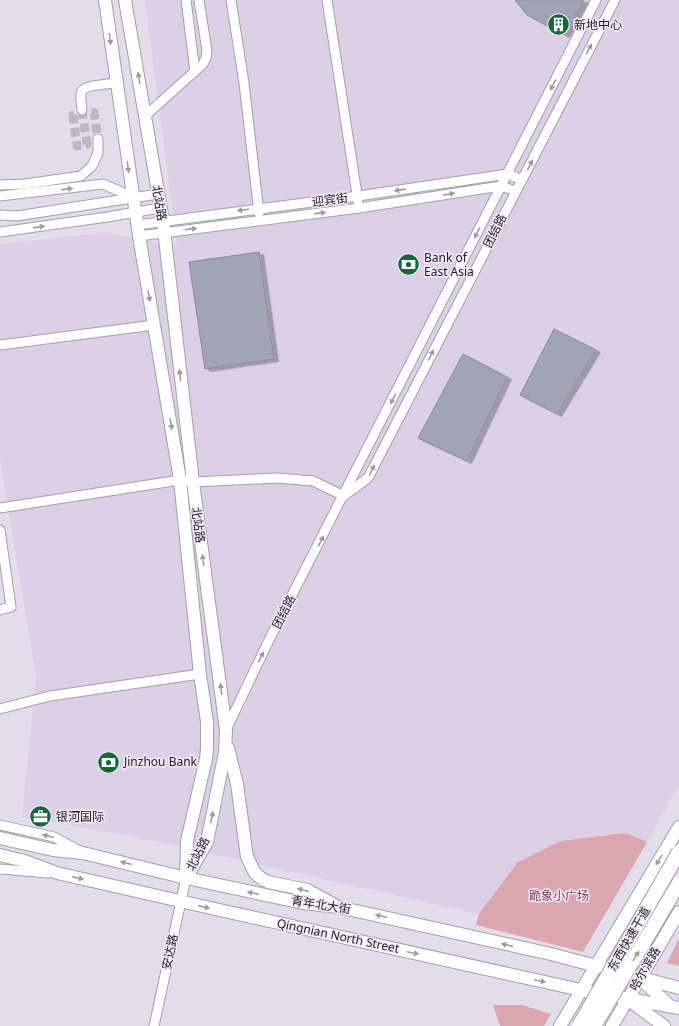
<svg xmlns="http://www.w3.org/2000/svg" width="679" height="1026" font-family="'Noto Sans','Noto Sans SC',sans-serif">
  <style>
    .built { fill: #dbd0e6 }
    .green { fill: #dba7ae }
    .building { fill: #a1a4b3; stroke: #898c9a; filter: url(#shadow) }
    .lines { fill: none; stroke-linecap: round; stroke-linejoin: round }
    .minor-tunnel { stroke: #bdb7c4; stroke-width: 9; stroke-dasharray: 9 4.5; stroke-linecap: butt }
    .minor-casing { stroke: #a59ead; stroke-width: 11 }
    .major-casing { stroke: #a59ead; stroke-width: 14 }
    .minor { stroke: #fff; stroke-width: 9 }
    .major { stroke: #fff; stroke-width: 12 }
    .highway-bridge-casing { stroke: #a59ead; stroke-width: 16; stroke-linecap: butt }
    .highway-bridge { stroke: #fff; stroke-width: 14 }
    .oneway { fill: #9d9c9e }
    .labels { text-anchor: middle; stroke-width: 3; stroke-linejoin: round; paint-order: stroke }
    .poi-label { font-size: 12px; fill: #252227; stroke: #f0e9f8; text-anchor: start }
    .street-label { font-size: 12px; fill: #252227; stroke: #f0e9f8 }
    .park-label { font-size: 12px; fill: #843b4a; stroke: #f0e9f8 }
  </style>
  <defs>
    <filter id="shadow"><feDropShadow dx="4.5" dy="2.5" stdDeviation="0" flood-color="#0004"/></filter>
  </defs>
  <rect width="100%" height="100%" fill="#e3dceb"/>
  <path class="built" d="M145,0H679V784L647,842L626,833L517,863L479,914L131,836L22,817L36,677L0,457V244L104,233L177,245Z"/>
  <g class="green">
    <path d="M626,833L647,842L583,952L476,925L479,914L517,863L561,841Z"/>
    <path d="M679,938V966L667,963Z"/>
    <path d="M493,1005H522L551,1014L544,1026H500Z"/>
  </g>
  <g class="building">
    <path d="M515,0H584L565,35L527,15Z"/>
    <path d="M259,252L274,359L205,369L189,262Z"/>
    <path d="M554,329L596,350L557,414L520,395Z"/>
    <path d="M463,354L507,377L467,461L418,438Z"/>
  </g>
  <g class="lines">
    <path class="minor-tunnel" d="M82,110L87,144L77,146L73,115L94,113L98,139"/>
    <defs>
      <g id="minor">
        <path d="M186,0L195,71"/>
        <path d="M231,0L244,83L259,213"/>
        <path d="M327,0L358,201"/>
        <path d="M82,110C82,105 79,96 82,91C85,85 109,84 116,83"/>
        <path d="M145,116L203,64L206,58L207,51L199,0"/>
        <path d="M0,185L25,184L81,176L92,166L98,153V139"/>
        <path d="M0,196L103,184L133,197"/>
        <path d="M0,215L17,216L158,194"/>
        <path d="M137,225L358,196L508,174L522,180"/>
        <path d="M0,232L107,217L160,208"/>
        <path d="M139,236L359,208L501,186L515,191"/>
        <path d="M0,345L154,325"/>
        <path d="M346,494L368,478L615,0"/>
        <path d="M0,508L180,480L193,482L278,478L313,481L344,496"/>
        <path d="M0,530L11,607L0,610"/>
        <path d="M0,709L50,696L200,674"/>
        <path d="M226,730L269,640L596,0"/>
        <path d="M0,825L54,837L80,851"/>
        <path d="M0,869L48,873"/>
        <path d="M154,1026L186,878"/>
      </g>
      <g id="major">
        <path d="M105,0L139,236L180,480L200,674L207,722V748L206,759L187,841L186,877"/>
        <path d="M125,0L163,221L193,482L226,730L225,752L207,842L186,878"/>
        <path d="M228,748L237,784L247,857L255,873L262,879L268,882L307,890L333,904"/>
        <path d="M0,838L53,850L83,853L186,878L303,903L338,907L551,954L679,988"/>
        <path d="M0,855L25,861L57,873L215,909L581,990L679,1008"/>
        <path d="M641,979L671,1007"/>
        <path d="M630,1001L664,1026"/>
        <path d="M560,1026L679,827"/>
        <path d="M612,1026L679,912"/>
      </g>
    </defs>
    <use href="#minor" class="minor-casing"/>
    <use href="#major" class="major-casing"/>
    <use href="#minor" class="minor"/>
    <use href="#major" class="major"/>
    <defs>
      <g id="highway-bridge">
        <path d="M579,1026L679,852"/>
        <path d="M594,1026L679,883"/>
      </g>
    </defs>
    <use href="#highway-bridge" class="highway-bridge-casing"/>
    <use href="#highway-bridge" class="highway-bridge"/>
  </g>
  <defs><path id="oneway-solid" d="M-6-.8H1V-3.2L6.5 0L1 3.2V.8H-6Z"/></defs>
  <g class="oneway">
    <use href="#oneway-solid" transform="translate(110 39) rotate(82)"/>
    <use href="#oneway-solid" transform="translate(589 49) rotate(-63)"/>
    <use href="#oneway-solid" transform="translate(139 78) rotate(-100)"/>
    <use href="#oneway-solid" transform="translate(553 85) rotate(117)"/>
    <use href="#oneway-solid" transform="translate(530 165) rotate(-63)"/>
    <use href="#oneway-solid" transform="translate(128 167) rotate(82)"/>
    <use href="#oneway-solid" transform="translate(67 189) rotate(-7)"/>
    <use href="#oneway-solid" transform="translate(400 190) rotate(172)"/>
    <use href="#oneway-solid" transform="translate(449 194) rotate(-9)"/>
    <use href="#oneway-solid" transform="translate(243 210) rotate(173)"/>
    <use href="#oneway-solid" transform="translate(320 213) rotate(-7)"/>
    <use href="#oneway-solid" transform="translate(39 227) rotate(-8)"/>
    <use href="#oneway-solid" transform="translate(191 229) rotate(-7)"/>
    <use href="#oneway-solid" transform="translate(477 233) rotate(117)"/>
    <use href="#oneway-solid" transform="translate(149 296) rotate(80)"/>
    <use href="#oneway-solid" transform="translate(431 355) rotate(-63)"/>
    <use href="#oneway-solid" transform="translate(180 375) rotate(-97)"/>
    <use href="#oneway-solid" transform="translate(393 399) rotate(117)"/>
    <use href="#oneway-solid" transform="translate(171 424) rotate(80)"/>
    <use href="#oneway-solid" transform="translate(372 470) rotate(-63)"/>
    <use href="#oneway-solid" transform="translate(321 541) rotate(-63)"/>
    <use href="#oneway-solid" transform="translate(203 560) rotate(-98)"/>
    <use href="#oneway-solid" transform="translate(261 657) rotate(-64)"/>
    <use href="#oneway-solid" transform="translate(221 689) rotate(-98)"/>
    <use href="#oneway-solid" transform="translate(212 817) rotate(-78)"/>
    <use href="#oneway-solid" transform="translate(48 836) rotate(-166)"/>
    <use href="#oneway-solid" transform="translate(659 860) rotate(121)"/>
    <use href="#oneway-solid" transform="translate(126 863) rotate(-166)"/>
    <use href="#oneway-solid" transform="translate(78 878) rotate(13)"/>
    <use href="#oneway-solid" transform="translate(303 890) rotate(-165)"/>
    <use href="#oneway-solid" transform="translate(253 893) rotate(-168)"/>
    <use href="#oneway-solid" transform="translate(204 907) rotate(13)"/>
    <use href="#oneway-solid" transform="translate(381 916) rotate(-167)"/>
    <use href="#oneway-solid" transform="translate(507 945) rotate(-167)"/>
    <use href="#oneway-solid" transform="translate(413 953) rotate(12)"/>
    <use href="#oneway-solid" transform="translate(636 956) rotate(-59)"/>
    <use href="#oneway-solid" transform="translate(540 981) rotate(12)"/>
  </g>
  <defs>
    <symbol id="building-disc" viewBox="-11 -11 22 22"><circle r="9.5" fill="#156838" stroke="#f0e9f8"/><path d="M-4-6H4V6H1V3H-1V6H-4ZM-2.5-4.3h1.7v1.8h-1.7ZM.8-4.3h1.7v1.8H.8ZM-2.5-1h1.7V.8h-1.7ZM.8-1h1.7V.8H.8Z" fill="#fff"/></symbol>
    <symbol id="bank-disc" viewBox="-11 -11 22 22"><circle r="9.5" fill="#156838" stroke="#f0e9f8"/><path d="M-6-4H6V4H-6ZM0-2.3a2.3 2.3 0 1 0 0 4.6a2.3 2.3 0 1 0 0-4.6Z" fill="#fff"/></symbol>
    <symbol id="office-disc" viewBox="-11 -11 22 22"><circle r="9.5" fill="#156838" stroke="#f0e9f8"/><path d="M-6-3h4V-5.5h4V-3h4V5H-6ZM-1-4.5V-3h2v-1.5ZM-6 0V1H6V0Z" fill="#fff"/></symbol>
  </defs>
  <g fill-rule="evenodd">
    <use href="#building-disc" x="546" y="12" width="25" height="25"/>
    <use href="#bank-disc" x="396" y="252" width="25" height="25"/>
    <use href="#bank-disc" x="96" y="750" width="25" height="25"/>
    <use href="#office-disc" x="28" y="804" width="25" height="25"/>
  </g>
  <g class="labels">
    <g class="poi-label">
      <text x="574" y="29">新地中心</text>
      <text x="424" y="262">Bank of<tspan x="424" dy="14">East Asia</tspan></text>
      <text x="124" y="766">Jinzhou Bank</text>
      <text x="56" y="821">银河国际</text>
    </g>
    <g class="street-label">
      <text transform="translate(330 200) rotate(-7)" y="4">迎宾街</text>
      <text transform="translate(159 203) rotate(80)" y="4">北站路</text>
      <text transform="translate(495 231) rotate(-63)" y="4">团结路</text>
      <text transform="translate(198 525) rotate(82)" y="4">北站路</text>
      <text transform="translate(284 612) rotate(-63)" y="4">团结路</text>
      <text transform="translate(198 854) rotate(-63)" y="4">北站路</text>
      <text transform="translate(321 905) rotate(9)" y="4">青年北大街</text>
      <text transform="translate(338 936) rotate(12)" y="4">Qingnian North Street</text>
      <text transform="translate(629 939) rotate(-60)" y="4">东西快速干道</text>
      <text transform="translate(170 952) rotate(-78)" y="4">安达路</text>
      <text transform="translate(645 969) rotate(-60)" y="4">哈尔滨路</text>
    </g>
    <g class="park-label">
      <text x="559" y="900">跪象小广场</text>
    </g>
  </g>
</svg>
